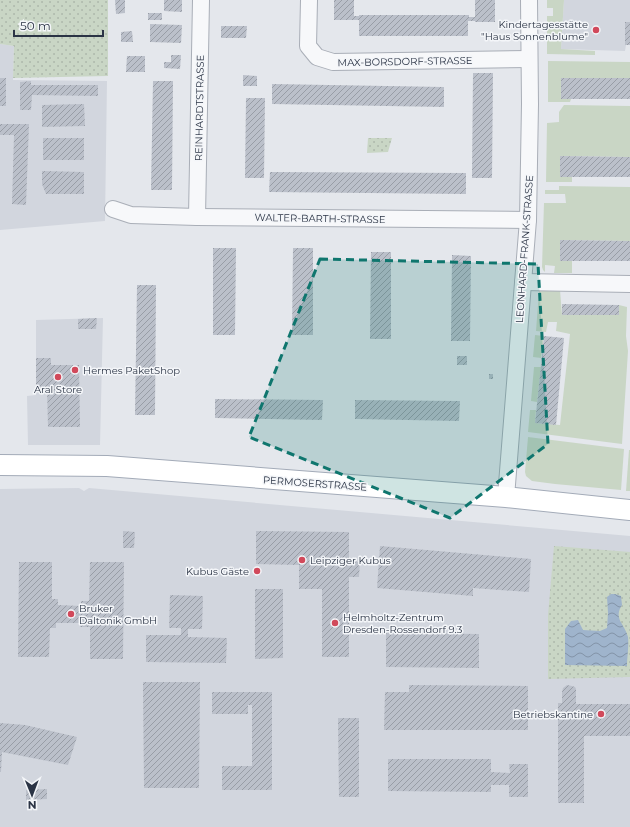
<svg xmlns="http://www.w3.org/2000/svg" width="630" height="827" font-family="Montserrat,sans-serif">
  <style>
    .built { fill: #d2d6de }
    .grass { fill: #c9d6c5 }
    .park { fill: url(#park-dots) }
    .water { fill: url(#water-waves) }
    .building { fill: url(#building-hatch) }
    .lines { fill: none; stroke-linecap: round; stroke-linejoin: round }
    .minor-casing { stroke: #a9aeb7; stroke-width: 18 }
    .major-casing { stroke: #a3abb8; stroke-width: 22 }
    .minor { stroke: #f7f8fa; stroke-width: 16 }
    .major { stroke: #fff; stroke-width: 20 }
    .marked { fill: #0f766e; fill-opacity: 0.2; stroke: #0f766e; stroke-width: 3; stroke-dasharray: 8 5; stroke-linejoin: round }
    .poi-dot { fill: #d1495b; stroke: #f4f6f9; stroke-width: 1.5 }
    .labels { text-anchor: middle; stroke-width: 3; stroke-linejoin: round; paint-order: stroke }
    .poi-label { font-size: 10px; fill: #2b3445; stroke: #f4f6f9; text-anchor: start }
    .street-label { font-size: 10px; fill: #2b3445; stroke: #f4f6f9 }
  </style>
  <defs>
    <pattern id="park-dots" width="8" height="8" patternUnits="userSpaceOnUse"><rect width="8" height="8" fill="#c9d6c5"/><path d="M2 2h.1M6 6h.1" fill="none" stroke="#adb8ab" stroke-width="1.8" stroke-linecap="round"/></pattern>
    <pattern id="water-waves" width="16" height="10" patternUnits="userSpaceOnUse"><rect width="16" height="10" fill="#9fb4cc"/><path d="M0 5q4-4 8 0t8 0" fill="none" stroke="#8293a7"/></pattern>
    <pattern id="building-hatch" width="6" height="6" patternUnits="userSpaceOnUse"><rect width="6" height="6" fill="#bbc0ca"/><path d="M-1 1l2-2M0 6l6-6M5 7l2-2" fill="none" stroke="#989da6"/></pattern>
  </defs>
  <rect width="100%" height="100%" fill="#e4e7ec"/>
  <g class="built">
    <path d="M564,0H630V45H626L625,51L561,49Z"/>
    <path d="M0,44L14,46L13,80L107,81L105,221L0,230Z"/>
    <path d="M103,318L100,445H28L27,396L36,395V320Z"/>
    <path d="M79,488L84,491L89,488L630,536V827H0V489Z"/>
  </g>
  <g class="grass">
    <path d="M547,0H564L561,49L595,51V55L547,54V16H553V8H547Z"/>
    <path d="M548,61L630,62V78L571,99L570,102H548Z"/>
    <path d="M564,105L630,106V157L561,156L572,177V182H546L547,123L559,122V112Z"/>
    <path d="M559,186L630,187V241L560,240V260L572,261V273H554L555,266L545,265V272L543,270L542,267L544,203H566L565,194H545V190H559Z"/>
    <path d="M560,290L562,315H619V305L627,307L626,336L628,351L622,444L528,432L530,410H536L535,423L560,425L570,334L556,331L557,322H548L546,332L536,331L539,291Z"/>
    <path d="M535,335L544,336L541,358L533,357Z"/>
    <path d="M534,367H541L537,402L531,401Z"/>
    <path d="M528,437L624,449L621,490L555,484L532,481L526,476L525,472Z"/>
    <path d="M629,450H630V491H626Z"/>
  </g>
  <g class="park">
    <path d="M0,0H108V76L13,78L14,46L0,44Z"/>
    <path d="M368,138H392L388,152L367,153Z"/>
    <path d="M554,546L630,552V677L548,679V615Z"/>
  </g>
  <path class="water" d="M611,594H615L621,596L622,605C613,619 625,624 628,637C629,646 627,658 627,666L565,665V629L571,621L578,620L583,630L600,631L607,628L608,613L607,597Z"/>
  <g class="building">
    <path d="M115,0H125V13L116,14Z"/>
    <path d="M164,0H182V12L164,11Z"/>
    <path d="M334,0H354V16H359V15H469V17H475V0H495V22H475V21H468V36H359V20H334Z"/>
    <rect x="148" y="13" width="14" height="7"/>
    <rect x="625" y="22" width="5" height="23"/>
    <path d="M150,24L182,25L181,43L150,42Z"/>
    <path d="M221,26H247L246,38H221Z"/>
    <path d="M132,31L133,42H121V32Z"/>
    <path d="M171,55H181L180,69L164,68V62H171Z"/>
    <path d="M127,56H145V72H126Z"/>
    <path d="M473,73H493L492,178H472Z"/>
    <path d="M243,75L257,76V86H243Z"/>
    <rect x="0" y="78" width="6" height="28"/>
    <rect x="561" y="78" width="69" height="21"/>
    <path d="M31,81V85H98V96L32,95L31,110H20V82Z"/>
    <path d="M153,81H173L172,190H151Z"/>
    <path d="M272,84L444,87V107L272,104Z"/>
    <path d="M246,98H265L264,178H245Z"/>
    <path d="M84,104L85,126L42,127V105Z"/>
    <path d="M0,124H29L26,205L12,204L14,135H0Z"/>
    <rect x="43" y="138" width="41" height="22"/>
    <path d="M560,156L630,157V177H560Z"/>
    <path d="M42,171L84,172V194H46L42,184Z"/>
    <path d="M270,172L466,173V194L269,192Z"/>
    <path d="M560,240L630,241V261H560Z"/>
    <path d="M213,248H236L235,335H213Z"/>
    <path d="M293,248H313V335H292Z"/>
    <path d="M371,252H391V339H370Z"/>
    <path d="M452,255L471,256L470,341H451Z"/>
    <path d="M137,285H156L155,415H135Z"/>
    <path d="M562,304L619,305V315H562Z"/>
    <path d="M97,318L96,329H78V319Z"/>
    <path d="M544,336L564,338L556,425L535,423Z"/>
    <rect x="457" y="356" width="10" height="9"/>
    <path d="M36,358H51V365H79L80,427H48L47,388L36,389Z"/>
    <rect x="489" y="374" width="4" height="5"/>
    <path d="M215,399L323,400L322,420L215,418Z"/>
    <path d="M355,400L460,401L459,421L355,419Z"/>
    <path d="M123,531L135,532L134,548H123Z"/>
    <path d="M256,531L349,532V561L360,562L359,577H349V657H322V589H299V565L256,564Z"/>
    <path d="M380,546L531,559L529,592L473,588V596L377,588Z"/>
    <path d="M19,562H52V599H58V605L81,606V601H89L90,562H124L123,659H90V627H80V623H56V628H50L49,657H18Z"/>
    <path d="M255,589H283V658L255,659Z"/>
    <path d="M170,595L203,596L202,629H188V637L227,638L226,663L146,662V635H181V628H169Z"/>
    <path d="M386,633L479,634V668L386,667Z"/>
    <path d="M143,682H200L199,788H144Z"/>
    <path d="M409,685L528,686V730H384L385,692H409Z"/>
    <path d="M567,685L572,686L575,687L576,689V704H630V736H584V803H558V703H562V692L563,688Z"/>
    <path d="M212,692H272V790H222V766H252V705H248V714H212Z"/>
    <path d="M338,718H359V797H339Z"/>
    <path d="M0,723L25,725L77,737L68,765L2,752L1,772H0Z"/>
    <path d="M388,759H491V772L510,773L509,764H528V797H509V785H491V792L388,791Z"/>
    <path d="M47,789V799L26,800V790Z"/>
  </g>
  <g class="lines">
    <defs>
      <g id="minor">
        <path d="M309,0L308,46L317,57L333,62L529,59"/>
        <path d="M113,209L131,215L197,217L528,220"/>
        <path d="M197,217L201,0"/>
        <path d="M523,282L630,284"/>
        <path d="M506,497L528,220L530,104L529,0"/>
      </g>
      <path id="major" d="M0,465L107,466L506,497L630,510"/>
    </defs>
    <use href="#minor" class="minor-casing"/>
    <use href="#major" class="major-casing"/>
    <use href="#minor" class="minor"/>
    <use href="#major" class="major"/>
  </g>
  <path class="marked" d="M320,259L538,264L548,444L450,518L249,437Z"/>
  <g class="poi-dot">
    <circle cx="596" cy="30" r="4"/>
    <circle cx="75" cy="370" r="4"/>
    <circle cx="58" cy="377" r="4"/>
    <circle cx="302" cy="560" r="4"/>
    <circle cx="257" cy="571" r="4"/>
    <circle cx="71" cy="614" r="4"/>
    <circle cx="335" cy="623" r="4"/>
    <circle cx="601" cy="714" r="4"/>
  </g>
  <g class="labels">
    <g class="poi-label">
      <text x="588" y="28" text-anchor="end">Kindertagesstätte<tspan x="588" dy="12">"Haus Sonnenblume"</tspan></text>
      <text x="83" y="374">Hermes PaketShop</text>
      <text x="58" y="393" text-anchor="middle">Aral Store</text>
      <text x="310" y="564">Leipziger Kubus</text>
      <text x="249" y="575" text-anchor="end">Kubus Gäste</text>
      <text x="79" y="612">Bruker<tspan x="79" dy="12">Daltonik GmbH</tspan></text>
      <text x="343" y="621">Helmholtz-Zentrum<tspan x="343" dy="12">Dresden-Rossendorf 9.3</tspan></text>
      <text x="593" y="718" text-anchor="end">Betriebskantine</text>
    </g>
    <g class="street-label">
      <text transform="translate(405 61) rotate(-1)" y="4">MAX-BORSDORF-STRASSE</text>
      <text transform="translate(199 108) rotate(-89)" y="4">REINHARDTSTRASSE</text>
      <text transform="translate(320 218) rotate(1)" y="4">WALTER-BARTH-STRASSE</text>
      <text transform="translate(524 249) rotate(-86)" y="4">LEONHARD-FRANK-STRASSE</text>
      <text transform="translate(315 483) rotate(4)" y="4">PERMOSERSTRASSE</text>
    </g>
  </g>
  <g transform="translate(32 795) rotate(179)" stroke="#f4f6f9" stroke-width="3" paint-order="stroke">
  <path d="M0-3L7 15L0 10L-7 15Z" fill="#2b3445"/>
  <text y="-6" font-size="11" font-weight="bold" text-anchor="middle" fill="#2b3445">N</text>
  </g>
  <path d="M14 30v6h89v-6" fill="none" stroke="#2b3445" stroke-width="2"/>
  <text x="20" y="30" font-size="12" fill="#2b3445" stroke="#f4f6f9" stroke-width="3" paint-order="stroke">50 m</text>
</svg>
